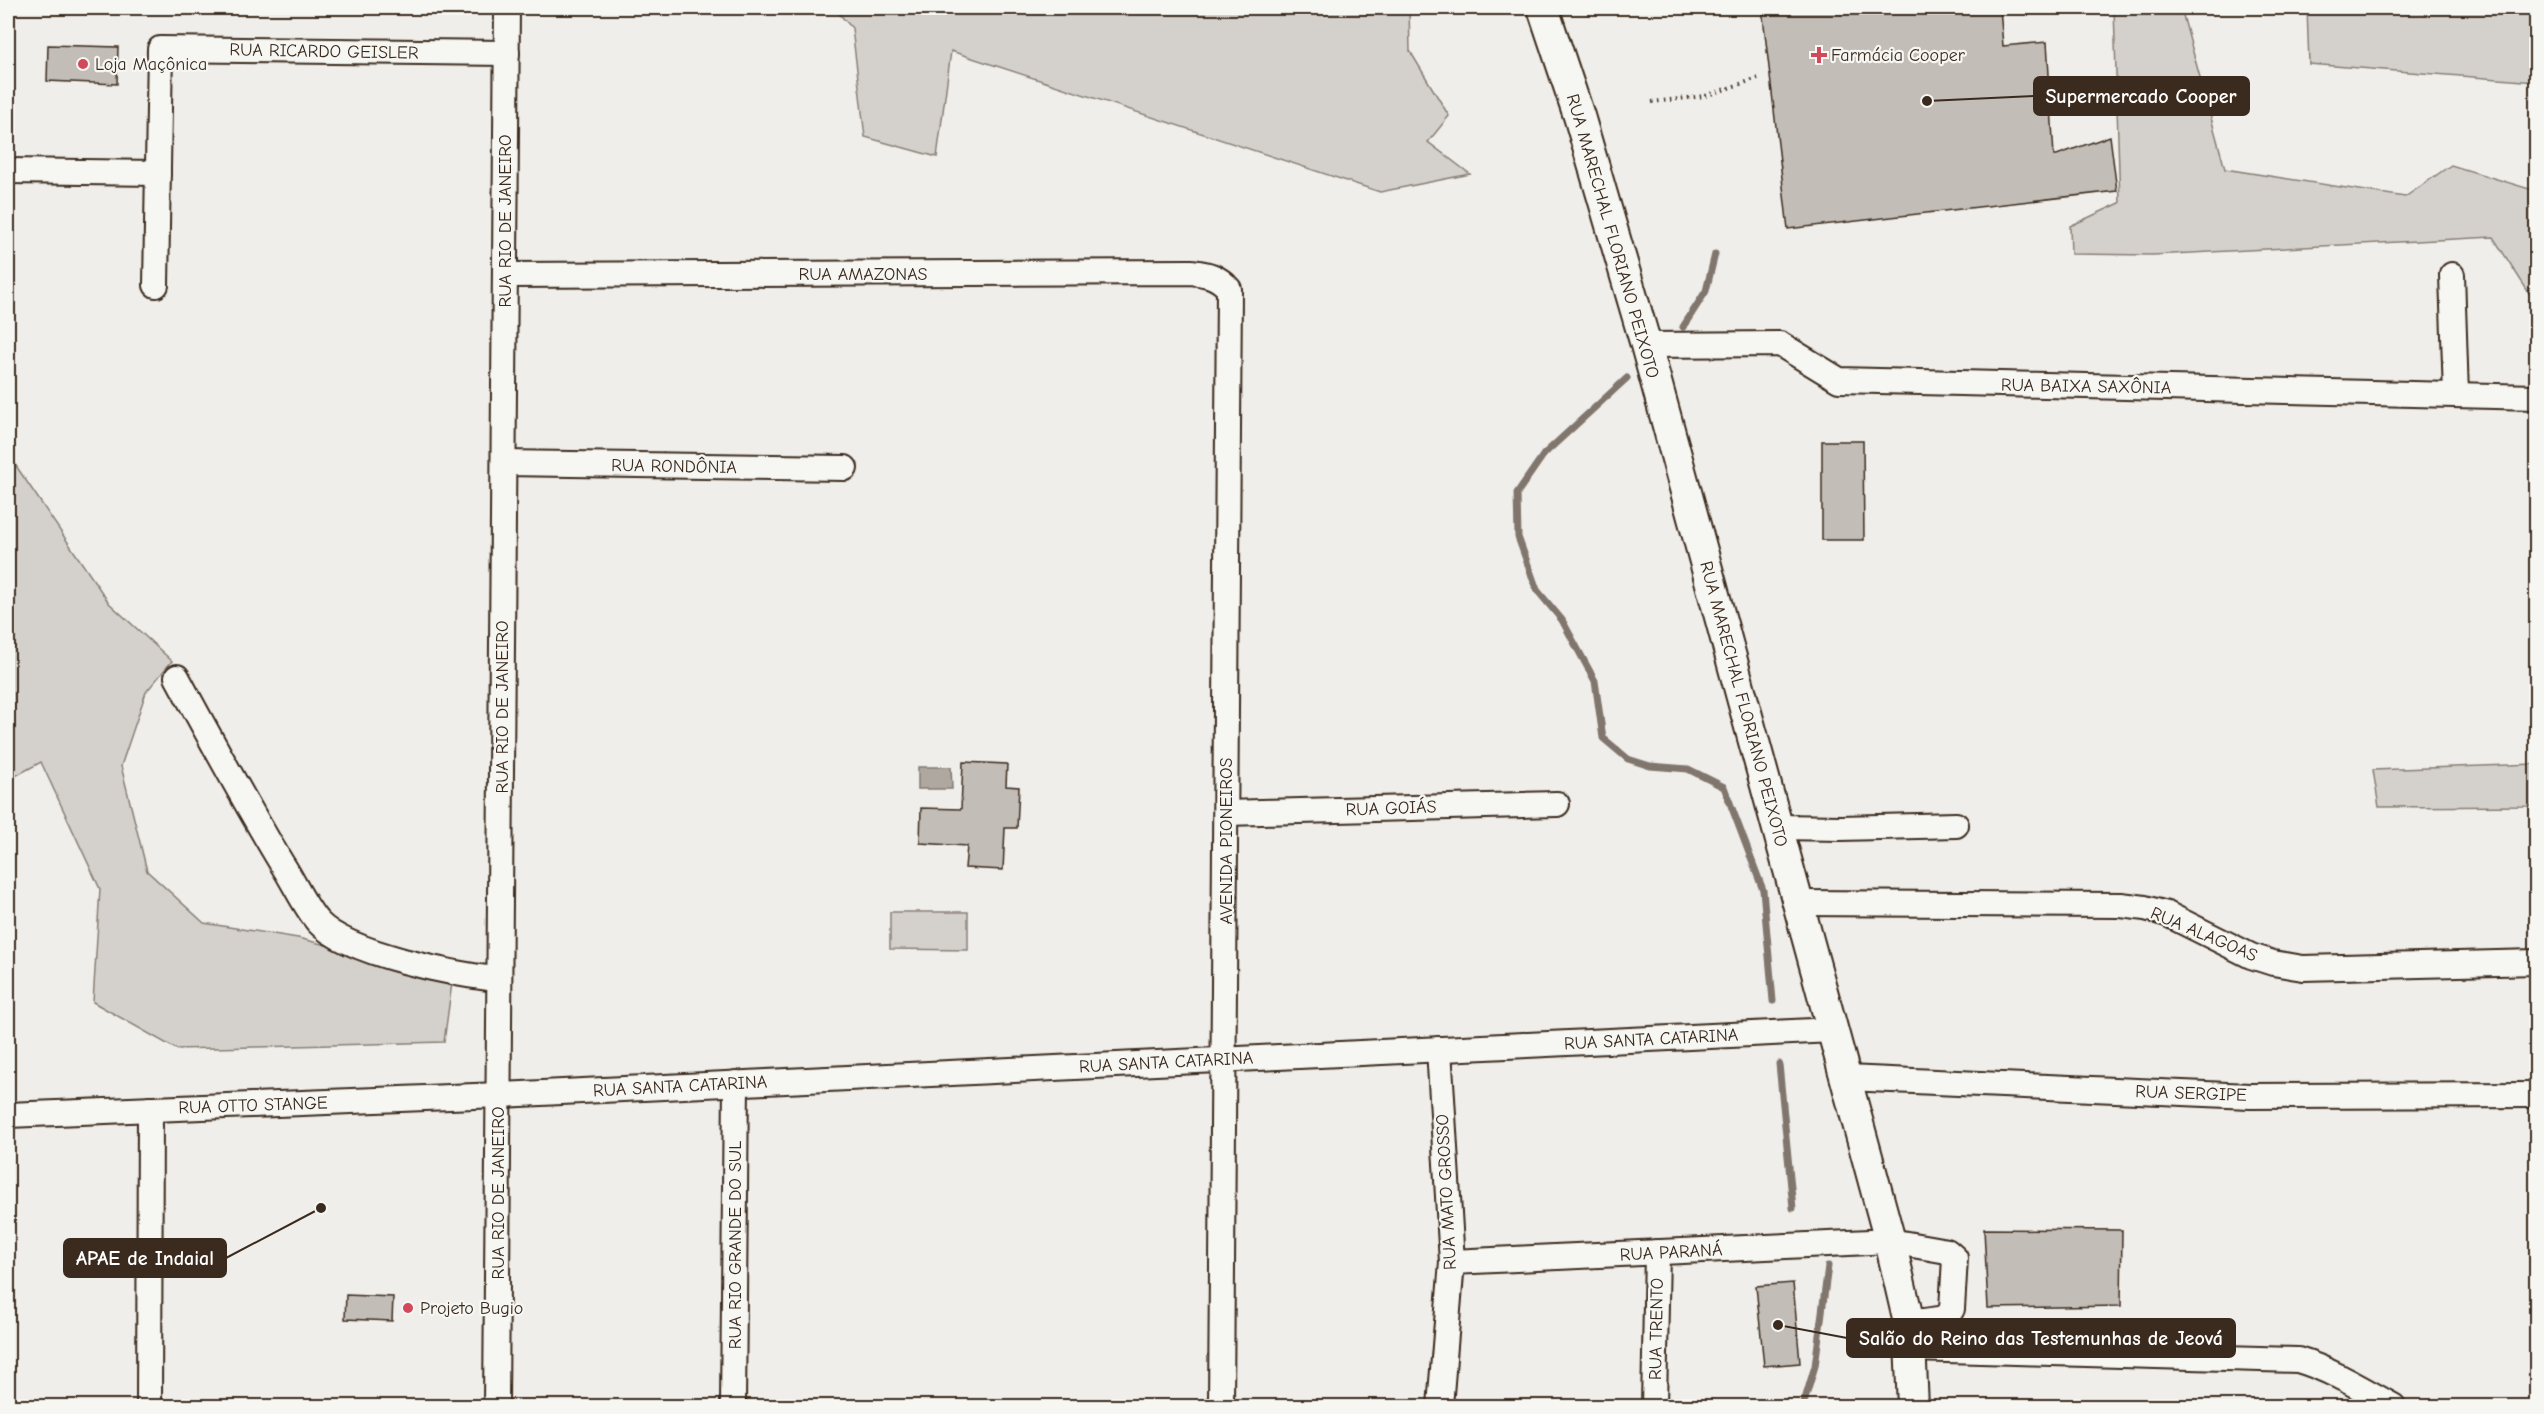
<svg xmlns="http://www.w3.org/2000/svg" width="2544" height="1414" font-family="'Comic Neue',sans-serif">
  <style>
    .green { fill: #d4d1cc; stroke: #887e75; stroke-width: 1.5 }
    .water { fill: #afa8a1; stroke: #81766d; stroke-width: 1.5 }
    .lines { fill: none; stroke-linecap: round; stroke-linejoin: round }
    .stream { stroke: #81766d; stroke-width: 7 }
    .building { fill: #c2bdb7; stroke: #3b2a1e; stroke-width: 1.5 }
    .minor-casing { stroke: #3b2a1e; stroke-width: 28 }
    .major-casing { stroke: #3b2a1e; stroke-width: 34 }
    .path { stroke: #3b2a1e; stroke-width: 4; stroke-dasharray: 1.5 4.5; stroke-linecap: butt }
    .minor { stroke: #f6f6f2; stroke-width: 24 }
    .major { stroke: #f6f6f2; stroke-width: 30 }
    .poi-dot { fill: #d1495b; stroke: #f6f6f2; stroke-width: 2 }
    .labels { text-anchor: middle; stroke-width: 4.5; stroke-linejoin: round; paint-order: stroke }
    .street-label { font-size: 18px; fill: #3b2a1e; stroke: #f6f6f2 }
    .poi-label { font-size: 18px; fill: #3b2a1e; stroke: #f6f6f2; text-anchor: start }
    .leader { fill: none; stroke: #3b2a1e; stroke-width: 2 }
    .callout-dot { fill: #3b2a1e; stroke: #f6f6f2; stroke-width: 2 }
    .callout { fill: #3b2a1e; stroke: #3b2a1e; stroke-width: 2 }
    .callout-label { font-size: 20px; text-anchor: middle; font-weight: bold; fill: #fff }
  </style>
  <rect width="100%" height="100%" fill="#efeeea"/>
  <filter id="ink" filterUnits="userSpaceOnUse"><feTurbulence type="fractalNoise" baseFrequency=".0167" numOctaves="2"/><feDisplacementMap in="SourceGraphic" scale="12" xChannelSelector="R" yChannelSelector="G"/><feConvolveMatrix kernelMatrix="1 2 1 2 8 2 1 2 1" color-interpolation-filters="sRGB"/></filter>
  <g filter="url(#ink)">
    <g class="green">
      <path d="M834,8H1409L1410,51L1449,116L1428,142L1470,174L1380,192L951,51L937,157L865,137L852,28Z"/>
      <path d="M2114,8H2181L2225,169L2405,197L2451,165L2536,191V304L2493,237L2153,255L2071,254L2070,226L2120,203Z"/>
      <path d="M2307,8H2536V82L2309,64Z"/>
      <path d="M8,454L109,603L172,661L146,692L121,766L147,871L204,923L298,938L385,960L452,983L444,1042L176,1049L93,1002L100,889L41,762L8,780Z"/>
      <path d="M2536,764V806L2379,807L2373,770Z"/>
      <path d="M890,912H968V950L890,949Z"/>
    </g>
    <path class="water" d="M918,767H951L952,789H918Z"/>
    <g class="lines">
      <g class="stream">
        <path d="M1683,327L1706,291L1715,254"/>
        <path d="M1627,378L1544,454L1517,493L1518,537L1537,590L1562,620L1595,681L1603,738L1628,759L1650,766L1688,769L1724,787L1763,890L1773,1001"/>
        <path d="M1779,1064L1793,1208"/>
        <path d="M1803,1406L1815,1366L1828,1266"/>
      </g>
    </g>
    <g class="building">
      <path d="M1762,8H2000L2003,46L2047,42L2054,156L2110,136L2117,191L1788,229Z"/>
      <path d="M48,45L118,47L117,84L47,81Z"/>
      <path d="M1822,441H1863L1864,540H1822Z"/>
      <path d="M963,762L1007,764L1006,786L1019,787L1017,828H1005L1003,870L965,868L967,846L920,843L921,808L961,809Z"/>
      <path d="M1984,1229L2122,1230L2121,1306L1988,1308Z"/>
      <path d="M1793,1283L1800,1363L1764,1366L1756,1286Z"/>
      <path d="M346,1295L393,1297L392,1321L345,1319Z"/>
    </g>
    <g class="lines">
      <defs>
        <g id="minor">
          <path d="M8,171L158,173"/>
          <path d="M505,275L1191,272C1208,274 1218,276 1229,289L1221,1406"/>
          <path d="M2452,275L2456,395"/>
          <path d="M156,285L160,49L507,53"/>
          <path d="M1646,345L1780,344L1839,380L2536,397"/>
          <path d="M504,463L845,468"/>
          <path d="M177,677C211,740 245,803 282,864C294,882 304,906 318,922C346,953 458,976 499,979"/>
          <path d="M1226,813L1557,804"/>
          <path d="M1778,827L1841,828L1956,825"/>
          <path d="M1799,903L2121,905L2145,908L2167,914L2251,956L2273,963L2303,968L2536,962"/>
          <path d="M1439,1049L1452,1262L1440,1406"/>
          <path d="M1847,1078L2250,1096L2536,1095"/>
          <path d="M8,1115L499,1095L1833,1030"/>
          <path d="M1452,1262L1890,1241L1947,1251L1955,1258L1952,1309L1946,1318L1909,1323"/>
          <path d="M1912,1349L2298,1360C2332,1370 2362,1389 2393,1406"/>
          <path d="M149,1406L150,1109"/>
          <path d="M496,1406L507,8"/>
          <path d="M733,1406L736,1083"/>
          <path d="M1654,1406L1657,1252"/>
        </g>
        <path id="major" d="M1543,8L1579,116L1646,345L1890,1241L1909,1323L1913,1406"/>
      </defs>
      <use href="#minor" class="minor-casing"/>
      <use href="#major" class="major-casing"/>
      <path class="path" d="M1652,102L1705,96L1758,78"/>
      <use href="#minor" class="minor"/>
      <use href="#major" class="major"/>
    </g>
  </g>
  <g class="poi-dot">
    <path d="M1816 46h6v6h6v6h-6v6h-6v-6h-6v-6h6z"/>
    <circle cx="83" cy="64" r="6"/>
    <circle cx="408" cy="1308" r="6"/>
  </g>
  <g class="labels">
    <g class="street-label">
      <text transform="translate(324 51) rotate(1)" y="6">RUA RICARDO GEISLER</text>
      <text transform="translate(505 221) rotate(-90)" y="6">RUA RIO DE JANEIRO</text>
      <text transform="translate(1613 236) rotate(74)" y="6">RUA MARECHAL FLORIANO PEIXOTO</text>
      <text x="863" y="280">RUA AMAZONAS</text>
      <text transform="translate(2086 386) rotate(1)" y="6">RUA BAIXA SAXÔNIA</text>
      <text transform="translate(674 466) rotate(1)" y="6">RUA RONDÔNIA</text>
      <text transform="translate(1744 704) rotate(75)" y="6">RUA MARECHAL FLORIANO PEIXOTO</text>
      <text transform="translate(502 707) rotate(-90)" y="6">RUA RIO DE JANEIRO</text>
      <text transform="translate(1391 808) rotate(-2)" y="6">RUA GOIÁS</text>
      <text transform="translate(1226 841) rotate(-90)" y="6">AVENIDA PIONEIROS</text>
      <text transform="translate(2204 934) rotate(23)" y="6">RUA ALAGOAS</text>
      <text transform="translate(1651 1039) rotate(-3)" y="6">RUA SANTA CATARINA</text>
      <text transform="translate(1166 1062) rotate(-3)" y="6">RUA SANTA CATARINA</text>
      <text transform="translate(680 1086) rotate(-3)" y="6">RUA SANTA CATARINA</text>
      <text transform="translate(2191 1093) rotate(2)" y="6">RUA SERGIPE</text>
      <text transform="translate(253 1105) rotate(-2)" y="6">RUA OTTO STANGE</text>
      <text transform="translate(1446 1192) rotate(-93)" y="6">RUA MATO GROSSO</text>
      <text transform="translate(498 1193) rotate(-90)" y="6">RUA RIO DE JANEIRO</text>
      <text transform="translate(735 1245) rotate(-90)" y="6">RUA RIO GRANDE DO SUL</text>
      <text transform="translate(1671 1252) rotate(-3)" y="6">RUA PARANÁ</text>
      <text transform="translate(1656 1329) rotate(-89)" y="6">RUA TRENTO</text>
    </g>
    <g class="poi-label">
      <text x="1831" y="61">Farmácia Cooper</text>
      <text x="95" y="70">Loja Maçônica</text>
      <text x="420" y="1314">Projeto Bugio</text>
    </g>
  </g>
  <path class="leader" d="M1927 101L2034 96M321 1208L226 1258M1778 1325L1847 1338"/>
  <g class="callout-dot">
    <circle cx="1927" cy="101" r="6"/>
    <circle cx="321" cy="1208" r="6"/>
    <circle cx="1778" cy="1325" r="6"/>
  </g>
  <g class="callout">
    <rect x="2034" y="77" width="215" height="38" rx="6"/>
    <rect x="64" y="1239" width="162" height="38" rx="6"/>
    <rect x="1847" y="1319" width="388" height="38" rx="6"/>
  </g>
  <g class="callout-label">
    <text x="2141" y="103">Supermercado Cooper</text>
    <text x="145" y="1265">APAE de Indaial</text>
    <text x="2041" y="1345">Salão do Reino das Testemunhas de Jeová</text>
  </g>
  <rect width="2544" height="1414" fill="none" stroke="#f6f6f2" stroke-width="30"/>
  <rect x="15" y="15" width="2514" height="1384" fill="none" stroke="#3b2a1e" stroke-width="2" filter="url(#ink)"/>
</svg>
